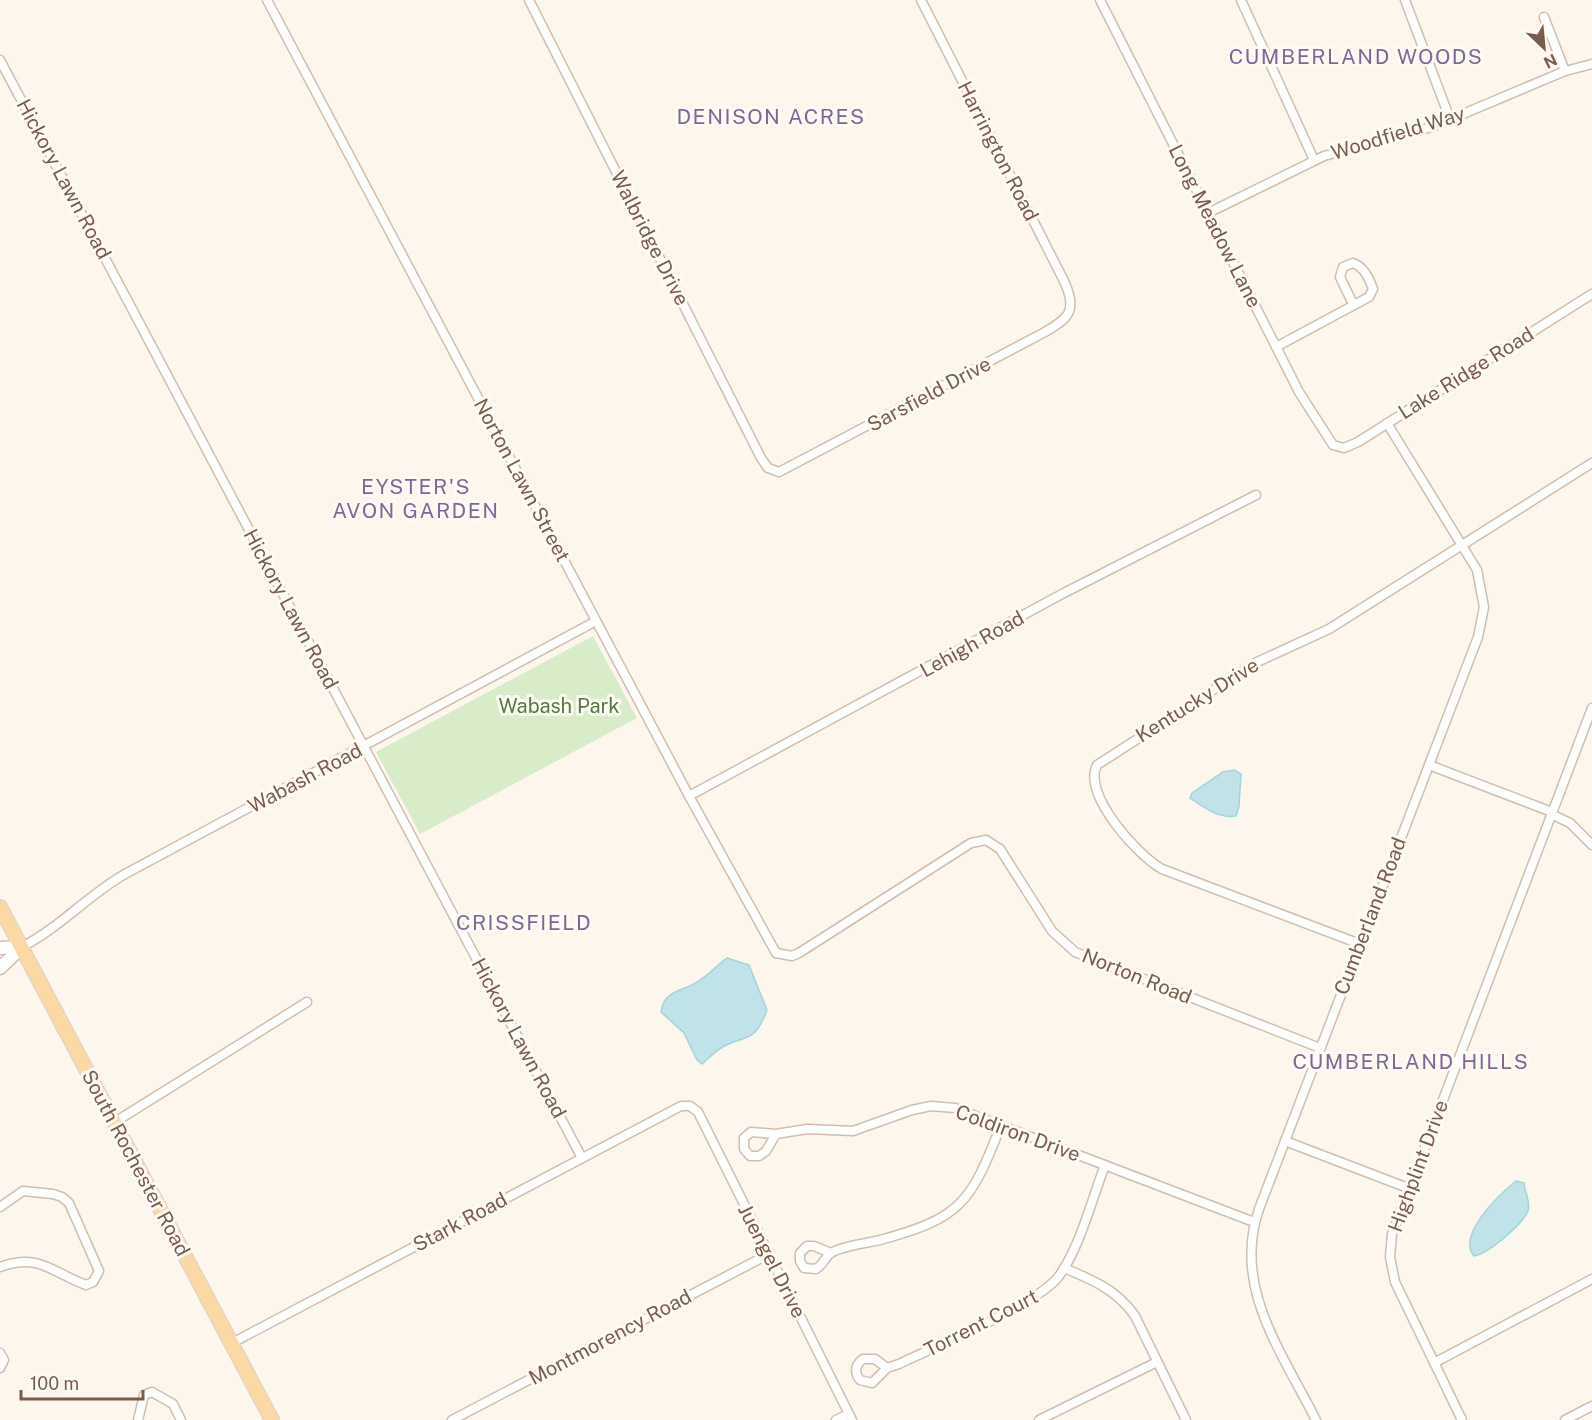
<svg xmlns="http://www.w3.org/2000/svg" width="1592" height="1420" font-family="'Public Sans',sans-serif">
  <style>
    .green { fill: #d8ecc9 }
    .water { fill: #bfe3e8; stroke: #a5d3da; stroke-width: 1.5 }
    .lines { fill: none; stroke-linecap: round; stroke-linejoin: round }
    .street-casing { stroke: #d1beb0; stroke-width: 11 }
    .secondary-casing { stroke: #d6c0b0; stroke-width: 15 }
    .primary-casing { stroke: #dad1cd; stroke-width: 16 }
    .street { stroke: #fff; stroke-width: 8 }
    .secondary { stroke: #fff; stroke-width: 12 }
    .primary { stroke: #fbd9a5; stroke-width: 14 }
    .labels { text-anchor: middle; stroke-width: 6; stroke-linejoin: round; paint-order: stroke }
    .street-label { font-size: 20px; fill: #7a5c4d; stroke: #fffaf3 }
    .park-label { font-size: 20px; fill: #537a41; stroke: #fffaf3 }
    .neighbourhood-label { font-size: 21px; letter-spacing: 1.5px; fill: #846695; stroke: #fffaf3 }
  </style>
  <rect width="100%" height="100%" fill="#fdf6ec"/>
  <path class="green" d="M593,636L637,718L420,834L376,752Z"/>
  <g class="water">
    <path d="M1234,770L1241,774L1239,806L1236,816C1219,819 1203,807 1190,798L1192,793L1223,772Z"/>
    <path d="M727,958L749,965L767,1010C754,1045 745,1034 721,1048C714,1052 708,1059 702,1064L697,1060L684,1033L661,1012C664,989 684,992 700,980C710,974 717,965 727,958Z"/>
    <path d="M1516,1181L1524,1183C1525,1193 1531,1202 1528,1211C1522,1225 1489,1253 1474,1256C1456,1235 1501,1193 1516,1181Z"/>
  </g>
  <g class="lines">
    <defs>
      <g id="street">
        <path d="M267,0L689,796L776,953L792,956L799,953L971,843L986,840L1000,849L1052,931L1075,952L1320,1048"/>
        <path d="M529,0L761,458L768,468L779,472L1045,332C1069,318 1077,311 1065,283L921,0"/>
        <path d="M1100,0L1299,392L1333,445L1344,448L1358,442L1592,294"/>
        <path d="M1241,0L1314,160"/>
        <path d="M1405,0L1450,119"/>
        <path d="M1544,17L1565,71"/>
        <path d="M0,60L582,1158"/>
        <path d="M1208,213L1324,156L1432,127L1565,71L1592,64"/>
        <path d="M1276,347L1369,297L1373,289C1369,278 1364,267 1353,263L1343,267L1340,277L1353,304"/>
        <path d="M1429,765L1552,812"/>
        <path d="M689,796L1062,594L1256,495"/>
        <path d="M1551,814L1570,823L1592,845"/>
        <path d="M1360,944L1162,869C1137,855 1082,794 1097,765L1255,663L1329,629L1592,463"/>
        <path d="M22,947C62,926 88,895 125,874L596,621"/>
        <path d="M115,1122L307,1002"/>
        <path d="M776,1134L766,1151L759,1156H750L744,1149V1138L751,1132L776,1134L807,1129L853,1131L912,1110L931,1106L955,1108L1254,1222"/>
        <path d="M1285,1141L1408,1188"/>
        <path d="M0,1207L23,1191L53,1194L62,1197L69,1203L99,1271L93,1282L86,1285C51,1272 40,1253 0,1267"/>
        <path d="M831,1253L814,1246H807L800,1253V1261L804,1268L816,1269C823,1265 825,1257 831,1253C841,1246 868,1243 880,1240C962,1218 971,1202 1001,1125"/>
        <path d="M1064,1268C1093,1280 1117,1290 1135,1316L1186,1420"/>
        <path d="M232,1343L681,1106H690L698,1112L852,1420"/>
        <path d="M0,1353L4,1360L0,1368"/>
        <path d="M1434,1363L1592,1279"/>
        <path d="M887,1368L872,1383L860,1380C854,1373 855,1365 863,1359H875L887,1368L899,1364C936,1346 1037,1305 1059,1276C1080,1247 1092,1199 1105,1165"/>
        <path d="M138,1420L144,1395L152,1392L173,1404L181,1420"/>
        <path d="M452,1420L769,1254"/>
        <path d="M836,1420L849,1414"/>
        <path d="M1039,1420L1157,1362"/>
        <path d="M1316,1420C1282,1352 1232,1287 1259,1209L1478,637L1484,607L1477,570L1387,423"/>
        <path d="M1462,1420L1395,1282L1390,1257L1392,1234L1592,708"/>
        <path d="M1565,1420L1592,1406"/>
      </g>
      <g id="secondary">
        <path d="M0,948L22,947"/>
        <path d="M0,968L22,947"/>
      </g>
      <path id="primary" d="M0,907L272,1420"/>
    </defs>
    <use href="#street" class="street-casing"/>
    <use href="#secondary" class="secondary-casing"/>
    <use href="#primary" class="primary-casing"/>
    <use href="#street" class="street"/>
    <use href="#secondary" class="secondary"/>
    <use href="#primary" class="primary"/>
  </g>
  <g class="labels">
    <g class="street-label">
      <text transform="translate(1398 133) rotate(-17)" y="7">Woodfield Way</text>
      <text transform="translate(998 151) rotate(63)" y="7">Harrington Road</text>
      <text transform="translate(64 179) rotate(62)" y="7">Hickory Lawn Road</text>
      <text transform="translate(1215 226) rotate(63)" y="7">Long Meadow Lane</text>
      <text transform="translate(650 238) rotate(63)" y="7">Walbridge Drive</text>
      <text transform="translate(1466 373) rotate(-32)" y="7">Lake Ridge Road</text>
      <text transform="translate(929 394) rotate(-28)" y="7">Sarsfield Drive</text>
      <text transform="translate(522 480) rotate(62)" y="7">Norton Lawn Street</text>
      <text transform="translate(291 609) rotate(62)" y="7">Hickory Lawn Road</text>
      <text transform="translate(972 644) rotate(-29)" y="7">Lehigh Road</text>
      <text transform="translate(1197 700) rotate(-32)" y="7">Kentucky Drive</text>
      <text transform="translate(305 778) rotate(-28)" y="7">Wabash Road</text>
      <text transform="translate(1370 916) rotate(-69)" y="7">Cumberland Road</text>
      <text transform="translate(1137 976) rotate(22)" y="7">Norton Road</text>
      <text transform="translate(519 1038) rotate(62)" y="7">Hickory Lawn Road</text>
      <text transform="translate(1018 1133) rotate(20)" y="7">Coldiron Drive</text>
      <text transform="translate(136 1163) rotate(62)" y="7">South Rochester Road</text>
      <text transform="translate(1418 1166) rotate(-70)" y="7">Highplint Drive</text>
      <text transform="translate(460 1222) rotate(-28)" y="7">Stark Road</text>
      <text transform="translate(772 1261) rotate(63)" y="7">Juengel Drive</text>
      <text transform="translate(981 1323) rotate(-27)" y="7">Torrent Court</text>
      <text transform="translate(610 1337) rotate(-28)" y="7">Montmorency Road</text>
    </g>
    <g class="park-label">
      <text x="559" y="713">Wabash Park</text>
    </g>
    <g class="neighbourhood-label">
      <text x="1356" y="64">CUMBERLAND WOODS</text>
      <text x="771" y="124">DENISON ACRES</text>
      <text x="416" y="494">EYSTER'S<tspan x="416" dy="24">AVON GARDEN</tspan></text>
      <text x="524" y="930">CRISSFIELD</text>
      <text x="1411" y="1069">CUMBERLAND HILLS</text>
    </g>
  </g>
  <g transform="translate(1544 48) rotate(154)" stroke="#fffaf3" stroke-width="4.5" paint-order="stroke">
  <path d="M0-4.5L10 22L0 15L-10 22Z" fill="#7a5c4d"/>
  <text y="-9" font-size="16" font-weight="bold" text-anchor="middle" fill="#7a5c4d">N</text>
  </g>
  <path d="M21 1390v9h122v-9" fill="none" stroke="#7a5c4d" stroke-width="3"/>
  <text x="30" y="1390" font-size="18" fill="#7a5c4d" stroke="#fffaf3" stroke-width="4.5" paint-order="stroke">100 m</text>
</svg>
